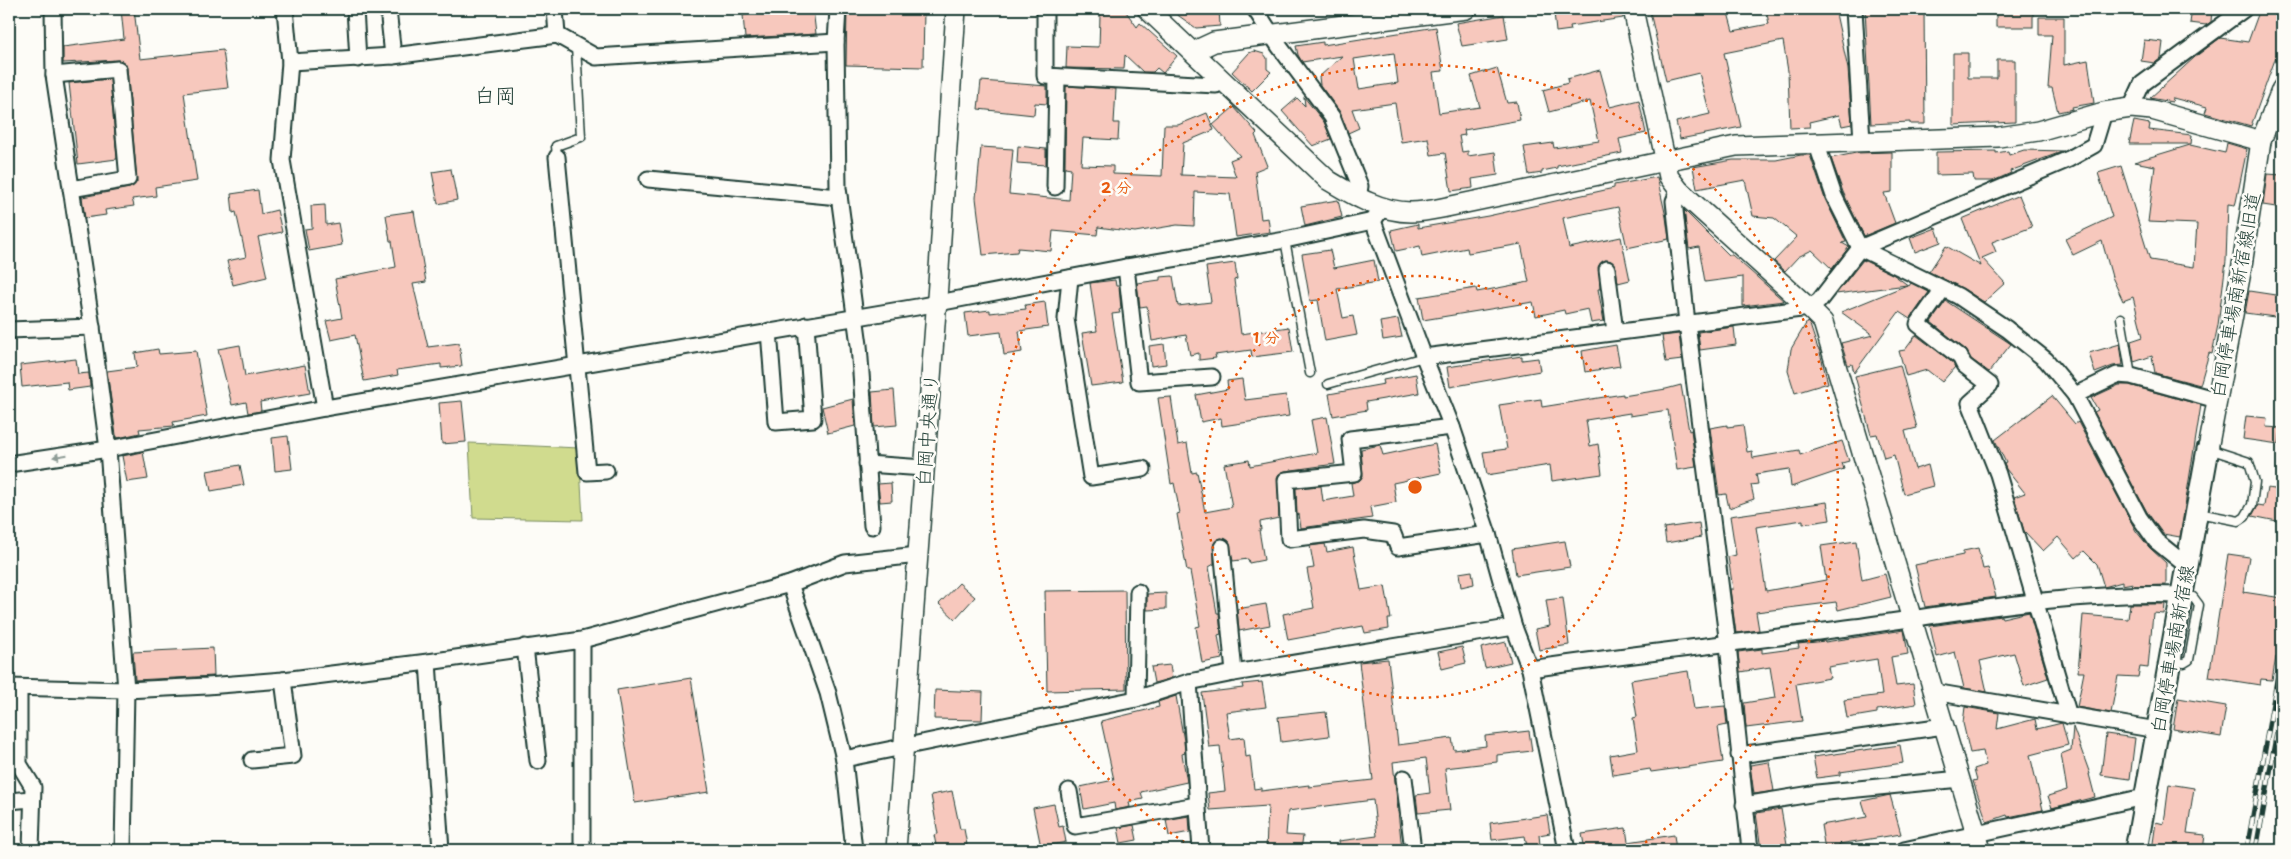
<svg xmlns="http://www.w3.org/2000/svg" width="2291" height="859" font-family="'Shantell Sans','Klee One',sans-serif">
  <style>
    .green { fill: #d0db8e; stroke: #788c61 }
    .building { fill: #f7c8bd; stroke: #1f3d34; fill-rule: evenodd }
    .lines { fill: none; stroke-linecap: round; stroke-linejoin: round }
    .service-casing { stroke: #1f3d34; stroke-width: 11 }
    .minor-casing { stroke: #1f3d34; stroke-width: 19 }
    .tertiary-casing { stroke: #1f3d34; stroke-width: 22 }
    .secondary-casing { stroke: #1f3d34; stroke-width: 25 }
    .service { stroke: #fdfcf7; stroke-width: 8 }
    .minor { stroke: #fdfcf7; stroke-width: 15 }
    .tertiary { stroke: #fdfcf7; stroke-width: 19 }
    .secondary { stroke: #fdfcf7; stroke-width: 21 }
    .rail-casing { stroke: #1f3d34; stroke-width: 5.5 }
    .rail { stroke: #fdfcf7; stroke-width: 4; stroke-dasharray: 11; stroke-linecap: butt }
    .oneway { fill: #8e9c96 }
    .ring { fill: none; stroke: #e8590c; stroke-width: 2.5; stroke-dasharray: 2.5 5 }
    .labels { text-anchor: middle; stroke-width: 5; stroke-linejoin: round; paint-order: stroke }
    .street-label { font-size: 19px; fill: #1f3d34; stroke: #fdfcf7 }
    .quarter-label { font-size: 21px; fill: #1f3d34; stroke: #fdfcf7 }
    .centre { fill: #e8590c; stroke: #fdfcf7; stroke-width: 2.5 }
    .ring-label { font-size: 15px; text-anchor: middle; font-weight: bold; fill: #e8590c; stroke: #fdfcf7; stroke-width: 5; stroke-linejoin: round; paint-order: stroke }
  </style>
  <rect width="100%" height="100%" fill="#fdfcf7"/>
  <filter id="ink" filterUnits="userSpaceOnUse"><feTurbulence type="fractalNoise" baseFrequency=".02" numOctaves="2"/><feDisplacementMap in="SourceGraphic" scale="10" xChannelSelector="R" yChannelSelector="G"/><feConvolveMatrix kernelMatrix="1 2 1 2 8 2 1 2 1" color-interpolation-filters="sRGB"/></filter>
  <g filter="url(#ink)">
    <path class="green" d="M469,443L579,448L583,520L473,518Z"/>
    <g class="building">
      <path d="M121,9H134L140,59L223,50L228,88L184,93L197,181L155,187L156,196L132,199L134,206L105,210L106,215L85,218L82,197L130,188L137,182L127,68L125,63L118,60L63,63V47L124,39Z"/>
      <path d="M813,9L816,34L745,38L743,15Z"/>
      <path d="M847,9H924L923,67L846,65Z"/>
      <path d="M1109,9H1124L1137,27L1140,23L1177,56L1163,73L1157,68L1153,72H1143L1125,55L1124,69L1066,68L1067,46L1099,47L1100,16Z"/>
      <path d="M1169,9H1219L1220,26L1196,28Z"/>
      <path d="M1577,9H1622L1623,18L1570,26L1571,30L1556,32L1554,12Z"/>
      <path d="M1664,9H1727L1733,31L1769,24L1766,9H1835L1848,69L1852,124L1842,126L1839,115L1809,122L1810,127L1790,128L1788,71L1783,41L1724,53L1741,127L1680,139L1676,122L1710,114L1699,73L1666,81L1650,12Z"/>
      <path d="M1865,9H1924L1925,124H1910V122L1871,124Z"/>
      <path d="M2192,9H2212L2211,22L2206,25L2190,23Z"/>
      <path d="M2260,9H2282V40L2251,126L2205,113L2207,107L2173,98L2172,102L2150,98L2195,57L2220,38L2248,42Z"/>
      <rect x="1996" y="12" width="37" height="15"/>
      <path d="M1504,15L1508,39L1462,46L1456,23Z"/>
      <path d="M2039,17H2064V65L2088,60L2094,103L2072,107L2073,109L2058,112L2052,88H2048L2052,35H2039Z"/>
      <path d="M1436,27L1443,71L1433,72L1439,113L1480,107L1471,76L1497,68L1507,103L1517,102L1520,120L1464,130L1465,135L1459,136L1462,152L1468,151V156L1495,152L1498,175L1472,179L1473,188L1451,191L1445,153L1431,155L1428,138L1401,142L1395,103L1352,109L1359,128L1348,133L1340,112L1320,85L1319,77L1342,56L1302,62L1298,55L1296,46L1323,42V45ZM1394,53L1398,83L1359,89L1354,59Z"/>
      <path d="M2144,40L2163,42L2161,58L2155,63L2141,61Z"/>
      <path d="M1254,51L1264,54L1267,58V69L1271,72L1252,91L1232,72L1249,53Z"/>
      <path d="M1953,53H1968V78H1997V60H2015V122L1953,125Z"/>
      <path d="M1600,70L1610,107L1639,100L1646,133L1619,139L1622,153L1557,166V168L1542,171V173L1529,175L1524,147L1553,143L1554,148L1599,141L1590,101L1549,112L1543,90L1568,83L1567,79Z"/>
      <path d="M110,79L117,159L78,164L69,83Z"/>
      <path d="M981,81L1047,86V104L1035,103L1034,115L978,109Z"/>
      <path d="M1066,86L1116,89L1114,123H1119L1118,140L1083,138L1081,165L1113,166V174L1162,176L1164,125H1178L1207,113L1214,130L1183,143L1181,175L1236,177L1230,160L1240,156L1213,125L1234,107L1257,133L1255,135L1267,166L1255,171L1261,219L1268,218L1270,232L1236,237L1230,194L1195,192L1194,226L1177,225L1135,232L1098,227L1097,235L1053,231L1051,251L1018,248L1017,252L983,255L976,198L981,147L1013,149L1009,194L1069,200L1071,168L1065,167Z"/>
      <path d="M1304,97L1324,122L1331,139L1313,146L1282,111L1297,98L1305,106Z"/>
      <path d="M2134,121L2150,124L2149,130L2192,135L2191,144H2129Z"/>
      <path d="M2227,143L2247,149L2236,202L2235,205L2228,204L2226,261L2218,325L2212,354L2209,353L2200,385L2155,373L2152,356L2134,362L2131,341L2143,337L2133,297L2123,301L2112,277L2102,241L2073,255L2065,239L2112,217L2098,173L2121,166L2150,260L2194,267L2197,224L2148,222L2155,166L2134,162L2190,145L2225,153Z"/>
      <path d="M1018,146L1046,149V165L1017,163Z"/>
      <path d="M2024,150L2064,151L2010,171L2011,173L1993,181H1974L1973,174L1936,175V152L1996,151V153L2008,151L2009,155Z"/>
      <path d="M1892,152V192L1884,193L1895,223L1864,236L1843,192L1831,158L1856,153Z"/>
      <path d="M1801,155H1810L1825,199L1846,242L1842,243L1849,247L1832,269L1812,250L1798,257L1785,271L1774,261L1797,237L1774,218L1753,216L1745,180L1697,189L1693,167L1733,160H1776Z"/>
      <path d="M451,169L457,200L438,204L432,172Z"/>
      <path d="M2267,174L2282,175V208L2263,205Z"/>
      <path d="M1657,177L1666,217L1669,239L1627,248L1618,207L1563,218L1569,248L1621,237L1630,280L1618,283L1616,267L1611,261L1605,260L1599,265L1600,289H1598L1604,321L1591,323L1588,309L1565,314L1564,310L1536,316L1533,302L1423,320L1419,297L1476,288L1477,292L1529,282L1521,244L1468,253L1467,248L1422,257L1420,246L1396,251L1391,230L1418,224V228L1488,216L1614,188V185Z"/>
      <path d="M258,190L261,214L277,210L282,232L258,237L267,277L233,285L227,261L246,257L236,212L233,213L231,194Z"/>
      <path d="M2019,195L2032,227L1992,242L1996,252L1982,258L2005,283L1984,302L1962,288L1929,272L1946,246L1981,266L1962,219Z"/>
      <path d="M1338,200L1342,217L1305,226L1301,206Z"/>
      <path d="M325,205L326,225L338,223L342,245L309,251L305,229L312,228L311,206Z"/>
      <path d="M1684,210L1729,255H1732L1784,301L1743,306V277L1705,282L1699,247L1689,249Z"/>
      <path d="M414,211L426,282L413,284L428,347L459,343L462,366L441,368V364L397,370L398,375L364,381L355,335L331,340L326,321L342,318L335,279L396,267L392,241H390L386,215Z"/>
      <path d="M1936,228L1941,242L1915,252L1910,238Z"/>
      <path d="M1330,250L1334,268L1374,260L1378,282L1337,289L1343,318L1353,316L1357,335L1325,341L1318,300L1310,301L1302,254Z"/>
      <path d="M1863,260L1894,275L1909,286L1911,283L1929,292L1910,319L1899,312L1854,373L1852,364L1848,365L1841,343L1873,335L1841,312L1907,285L1836,294Z"/>
      <path d="M1235,263L1237,279L1234,280L1241,334L1289,327L1293,352L1252,357L1251,350L1215,355L1216,358L1199,360V353L1190,355L1186,335L1152,341L1147,306L1140,307L1137,283L1160,280V277L1173,276L1178,306L1211,302L1206,267Z"/>
      <path d="M1115,280L1116,286H1119L1121,309L1119,310L1120,313L1112,314L1123,382L1091,386L1082,333L1097,331L1090,283Z"/>
      <path d="M2249,291L2282,296V318L2245,313Z"/>
      <path d="M1946,301L2011,344L1989,372L1971,359L1966,350L1931,322Z"/>
      <path d="M1045,302L1048,327L1019,331L1022,352L1004,355L1001,332L968,336L965,313L990,310V313L1026,309L1025,305Z"/>
      <path d="M1398,319L1402,337L1383,340L1380,322Z"/>
      <path d="M1807,322L1810,325L1818,349H1819L1828,383L1795,393L1788,371L1791,349Z"/>
      <path d="M1734,327L1736,345L1700,350L1698,332Z"/>
      <path d="M1679,334L1682,360L1666,362L1662,336Z"/>
      <path d="M1916,335L1953,363L1955,367L1942,382L1927,370L1906,376L1899,351L1905,350Z"/>
      <path d="M1164,344L1166,364L1151,366L1149,346Z"/>
      <path d="M2120,344L2123,365L2113,366L2095,373L2089,353Z"/>
      <path d="M240,345L245,376L305,365L310,393L260,402L261,411L248,413L246,402L232,405L218,349Z"/>
      <path d="M1616,345L1620,366L1585,372L1582,351Z"/>
      <path d="M158,349L159,354L196,351L207,416L173,422L174,426L139,429L140,433L118,438L116,435L107,371L137,367L135,353Z"/>
      <path d="M1522,356V360L1538,358L1540,371L1450,387L1447,367Z"/>
      <path d="M76,359L78,374L89,373L90,387L68,390L67,382L22,387L20,365Z"/>
      <path d="M1900,365L1917,428L1905,431L1915,469L1928,465L1933,486L1904,494L1894,455L1884,458L1877,434L1871,435L1855,376Z"/>
      <path d="M1416,374L1419,393L1366,402L1367,410L1333,416L1329,394L1384,384L1383,380Z"/>
      <path d="M1242,379L1245,400L1286,395L1289,416L1222,426L1221,418L1201,422L1196,395L1228,389L1227,381Z"/>
      <path d="M1681,385L1689,431L1691,430L1696,467L1677,470L1668,410L1630,416V413L1586,420L1590,446L1598,444L1602,474L1552,481L1550,465L1487,475L1483,452L1507,449L1499,405L1541,399L1542,407L1623,394V396L1666,389Z"/>
      <path d="M2119,385H2129L2201,405L2180,537L2163,534L2147,512L2094,412L2098,410L2091,398Z"/>
      <path d="M894,390L897,425L874,427L872,392Z"/>
      <path d="M2052,396L2075,424L2078,422L2136,531L2149,547L2166,563V585L2132,586L2133,583L2122,585V582L2104,587L2097,564L2084,551L2076,558L2058,537L2043,551L2024,531L2014,497L2025,493L2006,469L2004,464L2006,463L1995,440Z"/>
      <path d="M1171,397L1178,445L1187,443L1192,473L1197,472L1205,512L1232,507L1224,464L1249,460L1250,466L1317,453L1311,420L1327,417L1335,464L1285,471L1278,475L1279,518L1260,522L1261,530H1259L1264,560L1249,563L1248,559L1233,561L1229,541L1221,538L1214,543V564L1209,567L1217,613H1219L1221,634L1218,635L1222,659L1202,663L1196,627L1200,626L1190,571H1187L1177,514L1180,513L1174,483L1171,484L1158,398Z"/>
      <path d="M853,399L855,426L828,433L822,407Z"/>
      <path d="M462,401L466,442L442,444L439,403Z"/>
      <path d="M2246,416L2267,418L2266,427L2281,428L2279,444L2243,439Z"/>
      <path d="M1727,425V427L1743,425L1747,452L1752,451L1753,458L1799,450L1800,455L1842,441L1849,461L1842,463L1844,469L1791,487L1789,469L1756,474L1758,484L1751,485L1754,499L1729,508L1726,494L1719,495L1710,428Z"/>
      <path d="M288,436L292,469L275,471L272,438Z"/>
      <path d="M1435,444L1441,473L1393,483L1396,502L1370,507L1372,518L1301,528L1299,514L1297,515L1296,488L1321,486L1323,501L1353,496L1351,483L1359,481L1363,476L1361,449L1380,445L1383,455Z"/>
      <path d="M143,452L148,479L127,482L122,456Z"/>
      <path d="M240,465L244,485L211,491L207,471Z"/>
      <path d="M891,483L892,501L880,502L878,484Z"/>
      <path d="M2267,488L2282,490V522L2252,516L2258,505L2264,506Z"/>
      <path d="M1827,502L1830,520L1803,524V520L1756,527L1766,591L1826,580L1821,546L1856,541L1862,580L1885,574L1891,597L1838,610L1836,602L1756,612L1759,630L1736,633L1730,589H1733L1728,557L1736,555L1730,516Z"/>
      <path d="M1699,523L1701,537L1666,543L1664,528Z"/>
      <path d="M1565,541L1570,567L1516,575L1512,549Z"/>
      <path d="M1325,544L1327,552L1353,547L1361,590L1385,586L1391,619H1388L1389,629L1365,633L1363,626L1288,640L1283,614L1314,608L1307,569L1314,568L1310,546Z"/>
      <path d="M1978,548L1983,569L1988,568L1996,597L1925,607L1915,565L1963,555V551Z"/>
      <path d="M2228,554L2249,557L2243,592L2282,598V657H2276L2272,680L2261,679L2260,685L2209,677Z"/>
      <path d="M1472,571L1474,584L1461,587L1459,573Z"/>
      <path d="M959,583L975,597L955,619L939,604Z"/>
      <path d="M1125,590L1126,689L1047,691L1045,591Z"/>
      <path d="M1166,593V609L1147,610V594Z"/>
      <path d="M1563,598L1569,645L1539,650L1535,629L1550,626L1546,600Z"/>
      <path d="M1266,604L1270,625L1239,631L1237,609Z"/>
      <path d="M2130,604H2165L2164,614L2153,613L2148,668L2140,667L2138,677L2118,676L2111,713L2077,707L2084,672H2078L2083,615L2128,619Z"/>
      <path d="M2029,612L2048,678L2024,686L2014,653L1980,661L1987,692L1964,688L1955,652L1937,657L1930,626L2001,616L2002,618Z"/>
      <path d="M1904,630L1908,654L1891,657L1896,686L1913,684L1916,704L1877,710V713L1847,718L1844,700L1882,695L1877,659L1828,667L1830,678L1796,684L1802,721L1746,728L1744,703L1775,698L1770,667L1740,672L1738,652L1762,649V653L1799,648L1798,644L1825,641V642Z"/>
      <path d="M1506,642L1511,662L1485,668L1481,648Z"/>
      <path d="M1462,647L1466,663L1442,669L1438,652Z"/>
      <path d="M213,648L214,676L135,680L133,652Z"/>
      <path d="M1388,659L1398,745L1452,738L1454,750L1486,746L1485,736L1529,731L1532,751L1497,755V762L1445,768L1450,810L1418,813L1416,795L1430,793L1426,758L1393,762L1402,850H1340L1339,841L1377,836L1373,800L1288,811L1286,835L1303,836L1301,850H1266L1268,806L1210,810L1208,793L1225,791L1220,746L1209,747L1202,693L1243,688L1242,684L1262,682L1266,707L1226,712L1230,739L1244,737L1246,757L1250,756L1254,789L1261,788V791L1309,785V787L1373,780L1359,662Z"/>
      <path d="M1170,665L1172,678L1154,683L1151,667Z"/>
      <path d="M1688,671L1694,709L1725,706L1727,725L1718,727L1723,762L1651,772L1650,769L1613,775L1610,755L1638,750L1633,718L1637,717L1631,680Z"/>
      <path d="M691,678L709,792L635,803L617,690Z"/>
      <path d="M935,690L983,692L982,720L934,719Z"/>
      <path d="M1176,696L1184,741L1185,753L1182,754L1187,782L1141,792L1143,799L1129,802L1130,807L1115,810L1114,803L1084,809L1080,787L1114,780L1101,721L1159,707L1158,702Z"/>
      <path d="M2178,698L2226,706L2221,737L2173,729Z"/>
      <path d="M1965,707L1999,713L1997,729L2035,719L2037,729L2062,723L2068,745L2030,755L2043,810L2008,817L2007,815L1987,822L1973,781L1977,780L1974,769L1986,765L1983,751L1970,753L1963,723Z"/>
      <path d="M1326,712L1329,736L1281,742L1278,717Z"/>
      <path d="M2073,727L2090,774H2089L2095,797L2052,808L2048,796L2067,790L2061,754L2071,750Z"/>
      <path d="M2106,734L2135,738L2130,779L2101,775Z"/>
      <path d="M1900,745L1903,763L1840,772V775L1817,778L1813,757Z"/>
      <path d="M1769,762L1774,791L1754,794L1750,765Z"/>
      <path d="M2169,784L2194,788L2187,833L2205,835L2203,850H2152L2156,822L2164,824Z"/>
      <path d="M952,791L960,829H964L967,845L937,850L934,835L938,834L931,795Z"/>
      <path d="M1890,795L1901,834L1839,844L1840,850H1825L1821,825L1867,817L1862,801Z"/>
      <path d="M1054,804L1059,827L1063,826L1066,842L1041,847L1033,808Z"/>
      <path d="M1781,809L1788,850H1761L1756,813Z"/>
      <path d="M1547,815L1550,833L1539,835L1540,845L1527,847L1525,836L1492,840L1490,823Z"/>
      <path d="M1189,816L1190,832L1169,836L1166,820Z"/>
      <path d="M1134,825L1137,840L1121,843L1118,828Z"/>
      <path d="M1626,828L1628,842L1674,835L1676,850H1626V848L1585,850L1582,834Z"/>
    </g>
    <g class="lines">
      <defs>
        <g id="service">
          <path d="M557,157L556,146L581,137L576,46"/>
          <path d="M1285,240L1310,373"/>
          <path d="M2121,318L2131,376"/>
          <path d="M1328,384L1424,357"/>
          <path d="M2198,513L2239,521L2245,517L2252,505L2255,482L2249,462L2209,449"/>
          <path d="M2171,662L2184,663L2189,660L2199,605L2193,597L2182,595"/>
        </g>
        <g id="minor">
          <path d="M53,9L54,75L92,327L108,449L126,690L123,850"/>
          <path d="M285,9L290,62L282,160L325,408"/>
          <path d="M355,9L358,59"/>
          <path d="M388,9L393,56"/>
          <path d="M555,9L557,35"/>
          <path d="M838,9L836,42L838,188L859,345L872,526"/>
          <path d="M1045,9V76L1216,85L1221,80"/>
          <path d="M1255,9L1279,46L1332,117L1360,186L1358,199"/>
          <path d="M1854,9L1862,141"/>
          <path d="M290,62L393,56L557,35L596,57L836,42"/>
          <path d="M54,75L118,69L128,179L71,189"/>
          <path d="M2131,108L2142,84L2244,9"/>
          <path d="M1816,142L1834,196L1860,248L1958,296L2007,329L2046,360L2075,395L2139,517L2156,541L2187,566"/>
          <path d="M557,157L587,472L606,471"/>
          <path d="M648,179L839,197"/>
          <path d="M1055,187L1057,77"/>
          <path d="M1679,190L1674,201L1687,323L1728,645L1750,850"/>
          <path d="M1373,221L1424,357L1452,427L1488,534L1514,627L1530,669L1567,850"/>
          <path d="M1126,267L1139,382L1212,377"/>
          <path d="M1607,269L1615,332"/>
          <path d="M1070,278L1066,319L1091,477L1143,469"/>
          <path d="M1943,289L1918,324L1960,357L1964,365L1990,385L1970,403L1998,474L2069,716"/>
          <path d="M9,330L92,327"/>
          <path d="M769,331L776,422L813,419L806,325"/>
          <path d="M1424,357L1809,308L1819,301L1860,248L2069,159L2094,145L2104,112"/>
          <path d="M2075,395L2117,375L2131,376L2217,400"/>
          <path d="M1452,427L1350,439L1354,473L1286,480L1289,539L1364,530L1393,534L1398,547L1488,534"/>
          <path d="M9,464L108,449L325,408L917,307L1126,267L1285,240L1373,221L1383,207"/>
          <path d="M867,464L924,468"/>
          <path d="M1222,547L1234,673"/>
          <path d="M790,584L828,693L844,759L854,850"/>
          <path d="M525,647L538,761"/>
          <path d="M428,662L441,850"/>
          <path d="M1530,669C1638,653 1747,642 1855,627C1963,612 2072,591 2182,595"/>
          <path d="M1189,682L1201,850"/>
          <path d="M9,687L126,690L207,686L283,680L428,662L582,640L790,584L845,563L918,555"/>
          <path d="M19,688V764L33,787L31,850"/>
          <path d="M1934,692L2157,730"/>
          <path d="M1136,699L1138,592"/>
          <path d="M1739,755L1944,726"/>
          <path d="M844,759L1136,699L1189,682L1234,673L1514,627"/>
          <path d="M252,760L293,756L283,680"/>
          <path d="M1404,778L1413,850"/>
          <path d="M1069,791L1075,826L1197,805"/>
          <path d="M9,801L32,799"/>
          <path d="M1744,805L1817,793L1960,779"/>
          <path d="M582,850V640"/>
          <path d="M1904,850L2135,799L2146,800"/>
        </g>
        <g id="tertiary">
          <path d="M1147,9L1328,180C1353,195 1380,212 1411,212C1421,212 1432,210 1442,208L1736,146L1999,137L2038,131L2104,112L2131,108L2152,110L2261,141"/>
          <path d="M1633,9L1669,177L1679,190L1809,308L1823,322L1981,850"/>
          <path d="M1195,54L1201,48L1214,42L1466,9"/>
          <path d="M2208,449L2241,272L2261,141L2282,88"/>
          <path d="M896,850L938,284L956,9"/>
        </g>
        <path id="secondary" d="M2136,850L2208,449"/>
      </defs>
      <use href="#service" class="service-casing"/>
      <use href="#minor" class="minor-casing"/>
      <use href="#tertiary" class="tertiary-casing"/>
      <use href="#secondary" class="secondary-casing"/>
      <use href="#service" class="service"/>
      <use href="#minor" class="minor"/>
      <use href="#tertiary" class="tertiary"/>
      <use href="#secondary" class="secondary"/>
      <defs>
        <g id="rail">
          <path d="M2247,850L2282,653"/>
          <path d="M2256,850L2282,704"/>
        </g>
      </defs>
      <use href="#rail" class="rail-casing"/>
      <use href="#rail" class="rail"/>
    </g>
    <defs><path id="oneway-solid" d="M-6-.8H1V-3.2L6.5 0L1 3.2V.8H-6Z" transform="scale(1.25)"/></defs>
    <use class="oneway" href="#oneway-solid" transform="translate(60 456) rotate(171)"/>
  </g>
  <g class="ring">
    <circle cx="1415" cy="487" r="211"/>
    <path d="M1197 850A423 423 0 1 1 1633 850"/>
  </g>
  <g class="labels">
    <g class="street-label">
      <text transform="translate(2235 295) rotate(-80)" y="7">白岡停車場南新宿線旧道</text>
      <text transform="translate(927 430) rotate(-86)" y="7">白岡中央通り</text>
      <text transform="translate(2172 649) rotate(-80)" y="7">白岡停車場南新宿線</text>
    </g>
    <g class="quarter-label">
      <text x="495" y="103">白岡</text>
    </g>
  </g>
  <circle cx="1415" cy="487" r="8" class="centre"/>
  <g class="ring-label">
    <text x="1116" y="193">2 分</text>
    <text x="1266" y="343">1 分</text>
  </g>
  <rect width="2291" height="859" fill="none" stroke="#fdfcf7" stroke-width="30"/>
  <rect x="15" y="15" width="2261" height="829" fill="none" stroke="#1f3d34" stroke-width="2" filter="url(#ink)"/>
</svg>
